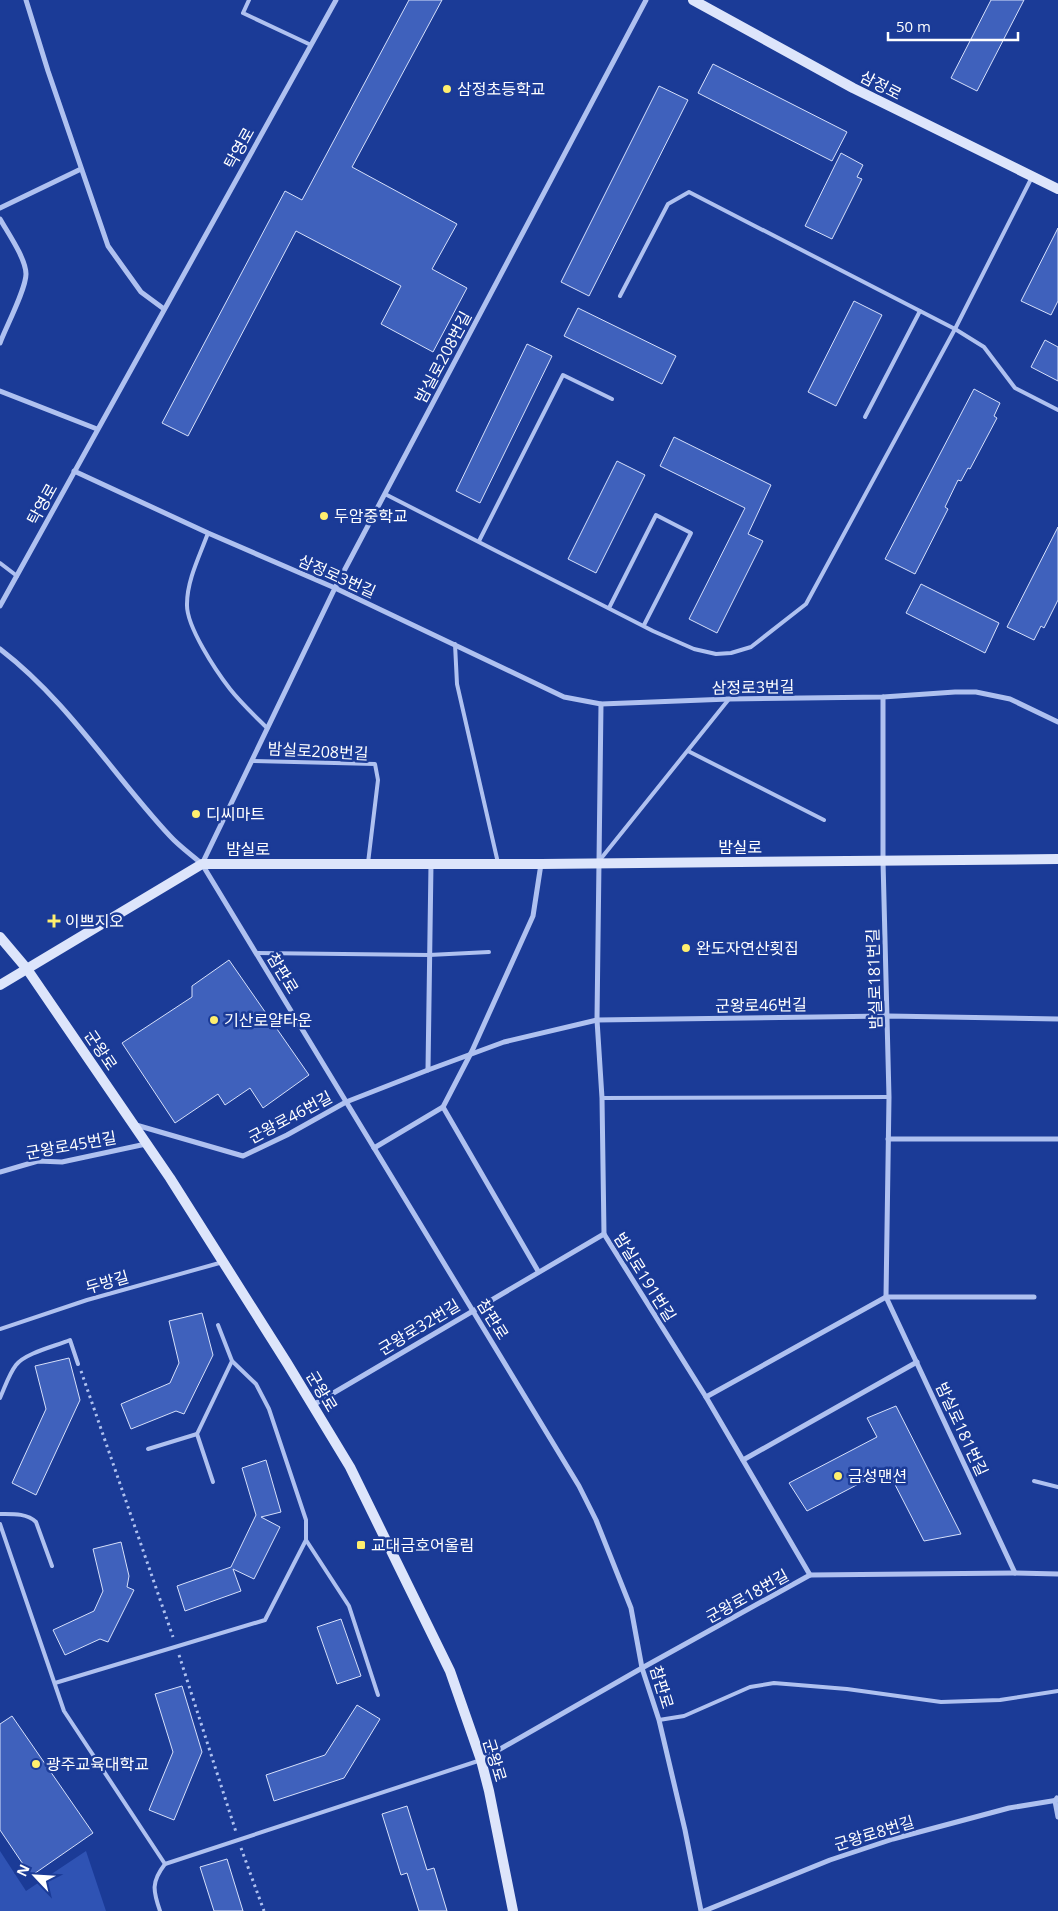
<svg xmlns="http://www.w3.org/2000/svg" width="1058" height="1911" font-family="'Open Sans','Noto Sans KR',sans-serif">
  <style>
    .green { fill: #2f53b4 }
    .building { fill: #3f61bc; stroke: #d6e0fb }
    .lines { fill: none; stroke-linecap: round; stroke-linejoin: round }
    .path { stroke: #afc1f0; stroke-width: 3; stroke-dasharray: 2.5 4; stroke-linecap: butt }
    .lane { stroke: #afc1f0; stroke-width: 4 }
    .street { stroke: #afc1f0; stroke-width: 5 }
    .secondary { stroke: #dde5fb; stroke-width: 10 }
    .poi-dot { fill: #ffef6e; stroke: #1b3b97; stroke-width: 2 }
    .labels { text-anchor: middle; stroke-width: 5; stroke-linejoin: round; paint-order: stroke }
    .street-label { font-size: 16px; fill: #fff; stroke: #1b3b97 }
    .poi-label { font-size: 16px; fill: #fff; stroke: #1b3b97; text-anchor: start }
  </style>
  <rect width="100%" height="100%" fill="#1b3b97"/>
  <path class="green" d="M0,1851L26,1891L86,1851L106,1911H0Z"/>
  <g class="building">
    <path d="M409,0H442L352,167L457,224L432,269L467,288L433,352L381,324L401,286L296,231L188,436L162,423L285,191L302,200Z"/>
    <path d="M991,0H1024L977,91L951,78Z"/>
    <path d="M713,64L847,132L832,161L698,93Z"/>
    <path d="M659,86L688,100L589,296L561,282Z"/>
    <path d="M841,153L863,165L857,177L862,179L832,239L805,226Z"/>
    <path d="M1058,228V301L1051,315L1021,301Z"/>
    <path d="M854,301L882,315L836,406L808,392Z"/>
    <path d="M578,308L676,356L662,384L564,336Z"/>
    <path d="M1045,340L1058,347V381L1031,367Z"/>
    <path d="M527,344L552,356L480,503L456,491Z"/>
    <path d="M974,389L1000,403L994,416L997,418L970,469L968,468L961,481L958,480L945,507L948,509L915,574L885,559Z"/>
    <path d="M674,437L771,485L748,534L763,541L717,633L689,619L745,508L660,466Z"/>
    <path d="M617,461L645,475L596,573L568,559Z"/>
    <path d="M1058,527V600L1044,628L1041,626L1034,640L1007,627Z"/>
    <path d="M921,584L999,623L985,653L906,613Z"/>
    <path d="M229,960L309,1075L263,1108L250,1088L225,1105L218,1094L175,1123L122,1043L192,997V986Z"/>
    <path d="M202,1313L213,1355L184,1414L176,1411L131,1429L121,1404L170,1383L179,1363L169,1321Z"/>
    <path d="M69,1358L80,1400L36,1495L12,1483L46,1409L35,1366Z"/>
    <path d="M896,1406L961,1534L924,1541L887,1469L807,1511L789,1483L877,1437L867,1418Z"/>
    <path d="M266,1460L281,1512L261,1517L280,1527L254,1579L233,1569L241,1591L185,1611L177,1586L231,1567L256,1515L242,1468Z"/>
    <path d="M121,1542L129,1576L127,1587L134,1590L108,1642L100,1639L65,1655L53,1630L94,1611L103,1591L93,1549Z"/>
    <path d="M341,1619L361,1676L337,1684L317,1627Z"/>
    <path d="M182,1686L202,1752L174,1820L149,1810L173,1752L155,1694Z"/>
    <path d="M357,1705L380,1719L344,1778L274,1801L266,1775L325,1755Z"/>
    <path d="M12,1716L93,1833L31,1876L0,1830V1724Z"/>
    <path d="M407,1806L427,1870L434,1868L447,1911H419L407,1873L401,1875L382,1814Z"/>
    <path d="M227,1859L243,1911H214L200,1867Z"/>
  </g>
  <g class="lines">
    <g class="path">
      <path d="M81,1371L173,1637"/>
      <path d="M179,1655L236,1832"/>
      <path d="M241,1848L264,1911"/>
    </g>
    <g class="lane">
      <path d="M249,0L243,13L311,45"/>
      <path d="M620,296L668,204L689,192L955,329L984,347L1015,388L1058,410"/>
      <path d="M865,417L920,311"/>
      <path d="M385,494L653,631L694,649L716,654L731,653L751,647L806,604L955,329L1032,177"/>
      <path d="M208,533C200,555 187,580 187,604C186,626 216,671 230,689C241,703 255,716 267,728"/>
      <path d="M479,541L563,375L612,399"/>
      <path d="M0,563L17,576"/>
      <path d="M609,608L656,515L691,533L644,625"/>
      <path d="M455,644L457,684L498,863"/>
      <path d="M688,751L824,820"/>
      <path d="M252,761L375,764L378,780L368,863"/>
      <path d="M599,861L729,699"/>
      <path d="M257,953L429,955L489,952"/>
      <path d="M602,1098L889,1097"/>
      <path d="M218,1325L232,1361L256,1384L269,1409L306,1520V1540L349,1606L378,1695"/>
      <path d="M0,1329L87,1300L223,1262"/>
      <path d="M0,1398C5,1387 9,1374 16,1365C25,1353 56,1346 70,1340L78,1364"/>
      <path d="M197,1434L213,1482"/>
      <path d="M148,1449L197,1434L232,1361"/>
      <path d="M1034,1481L1058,1487"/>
      <path d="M0,1514C12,1514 27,1513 36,1522L52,1566"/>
      <path d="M0,1524L64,1711L165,1864"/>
      <path d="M55,1683L265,1620L306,1540"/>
      <path d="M659,1720L684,1716L750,1687L774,1683L847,1689L941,1702L1000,1700L1058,1691"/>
      <path d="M160,1911C153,1891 151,1882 165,1864L481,1760"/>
    </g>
    <g class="street">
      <path d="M26,0L48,71L108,246L141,292L164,309"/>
      <path d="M0,208L81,169"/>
      <path d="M0,219C8,233 26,259 26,274C26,289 6,327 0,343"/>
      <path d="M0,391L97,429"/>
      <path d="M74,471L208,533L335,588L564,697L601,704L729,699L883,697L955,692H976L1010,699L1058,722"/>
      <path d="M0,606L336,0"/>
      <path d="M0,649C68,701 113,775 170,836C180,847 192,855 202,864L579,1486L596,1520L631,1608L642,1668L659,1720L685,1830L701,1911"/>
      <path d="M883,697V861L889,1097L886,1297L1015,1573"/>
      <path d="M601,704L597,1020L602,1098L604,1234L706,1397L810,1575"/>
      <path d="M202,864L335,588L646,0"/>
      <path d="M428,1070L431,864"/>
      <path d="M443,1107L538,1271"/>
      <path d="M136,1125L243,1156L287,1135L346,1102L428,1070L504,1042L597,1020L888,1016L1058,1019"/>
      <path d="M888,1139H1058"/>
      <path d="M374,1148L443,1107L472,1051L533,916L541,864"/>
      <path d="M0,1172L38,1161L62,1162L146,1144"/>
      <path d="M706,1397L886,1297H1034"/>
      <path d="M313,1405L604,1234"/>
      <path d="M743,1460L917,1362"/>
      <path d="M481,1760L642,1668L810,1575L1015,1573L1058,1574"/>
      <path d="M1057,1798L1055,1801L1058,1817"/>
      <path d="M704,1911L830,1860L893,1839L1009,1808L1058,1800"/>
    </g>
    <g class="secondary">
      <path d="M693,0L853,88L1058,189"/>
      <path d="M0,937L27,969L170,1178L287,1363L350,1467L450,1671L481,1760L489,1791L513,1911"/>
      <path d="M0,985L202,864H541L1058,859"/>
    </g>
  </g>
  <g class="poi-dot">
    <circle cx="447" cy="89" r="5"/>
    <circle cx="324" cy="516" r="5"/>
    <circle cx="196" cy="814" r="5"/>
    <path d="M51.5 913.5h5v5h5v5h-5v5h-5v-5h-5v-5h5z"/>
    <circle cx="686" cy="948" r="5"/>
    <circle cx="214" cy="1020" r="5"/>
    <circle cx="838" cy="1476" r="5"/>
    <rect x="356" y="1540" width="10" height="10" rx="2.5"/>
    <circle cx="36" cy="1764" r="5"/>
  </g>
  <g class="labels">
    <g class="street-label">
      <text transform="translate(881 85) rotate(27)" y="6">삼정로</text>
      <text transform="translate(239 148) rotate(-61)" y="6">탁영로</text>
      <text transform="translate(443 357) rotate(-62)" y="6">밤실로208번길</text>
      <text transform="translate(42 504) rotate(-61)" y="6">탁영로</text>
      <text transform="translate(337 576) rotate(24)" y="6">삼정로3번길</text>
      <text transform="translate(753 687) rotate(-1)" y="6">삼정로3번길</text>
      <text transform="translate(318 751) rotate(3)" y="6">밤실로208번길</text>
      <text x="740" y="853">밤실로</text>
      <text x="248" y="855">밤실로</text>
      <text transform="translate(283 973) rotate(59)" y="6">참판로</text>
      <text transform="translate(874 979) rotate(-92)" y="6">밤실로181번길</text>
      <text transform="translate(761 1005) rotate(-1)" y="6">군왕로46번길</text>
      <text transform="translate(101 1050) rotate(56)" y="6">군왕로</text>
      <text transform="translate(290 1117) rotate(-28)" y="6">군왕로46번길</text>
      <text transform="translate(71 1145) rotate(-10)" y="6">군왕로45번길</text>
      <text transform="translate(645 1277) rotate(58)" y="6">밤실로191번길</text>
      <text transform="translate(107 1282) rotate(-16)" y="6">두방길</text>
      <text transform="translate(493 1319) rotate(58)" y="6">참판로</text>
      <text transform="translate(419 1327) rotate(-31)" y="6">군왕로32번길</text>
      <text transform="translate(322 1391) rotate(59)" y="6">군왕로</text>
      <text transform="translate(962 1429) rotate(65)" y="6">밤실로181번길</text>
      <text transform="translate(747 1596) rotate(-29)" y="6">군왕로18번길</text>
      <text transform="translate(662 1687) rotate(73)" y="6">참판로</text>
      <text transform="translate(495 1760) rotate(73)" y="6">군왕로</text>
      <text transform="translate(874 1833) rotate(-17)" y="6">군왕로8번길</text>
    </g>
    <g class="poi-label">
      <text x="457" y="95">삼정초등학교</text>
      <text x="334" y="522">두암중학교</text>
      <text x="206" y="820">디씨마트</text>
      <text x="65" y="927">이쁘지오</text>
      <text x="696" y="954">완도자연산횟집</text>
      <text x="224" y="1026">기산로얄타운</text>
      <text x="848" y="1482">금성맨션</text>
      <text x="371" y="1551">교대금호어울림</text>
      <text x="46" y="1770">광주교육대학교</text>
    </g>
  </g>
  <g transform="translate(35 1876) rotate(295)" stroke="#1b3b97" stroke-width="4" paint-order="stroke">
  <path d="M0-4L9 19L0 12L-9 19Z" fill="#ffffff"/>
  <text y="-8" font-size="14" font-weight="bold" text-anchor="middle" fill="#ffffff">N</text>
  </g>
  <path d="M888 32v8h130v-8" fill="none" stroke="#ffffff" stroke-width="2.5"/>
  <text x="896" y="32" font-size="15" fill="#ffffff" stroke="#1b3b97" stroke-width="4" paint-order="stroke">50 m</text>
</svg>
